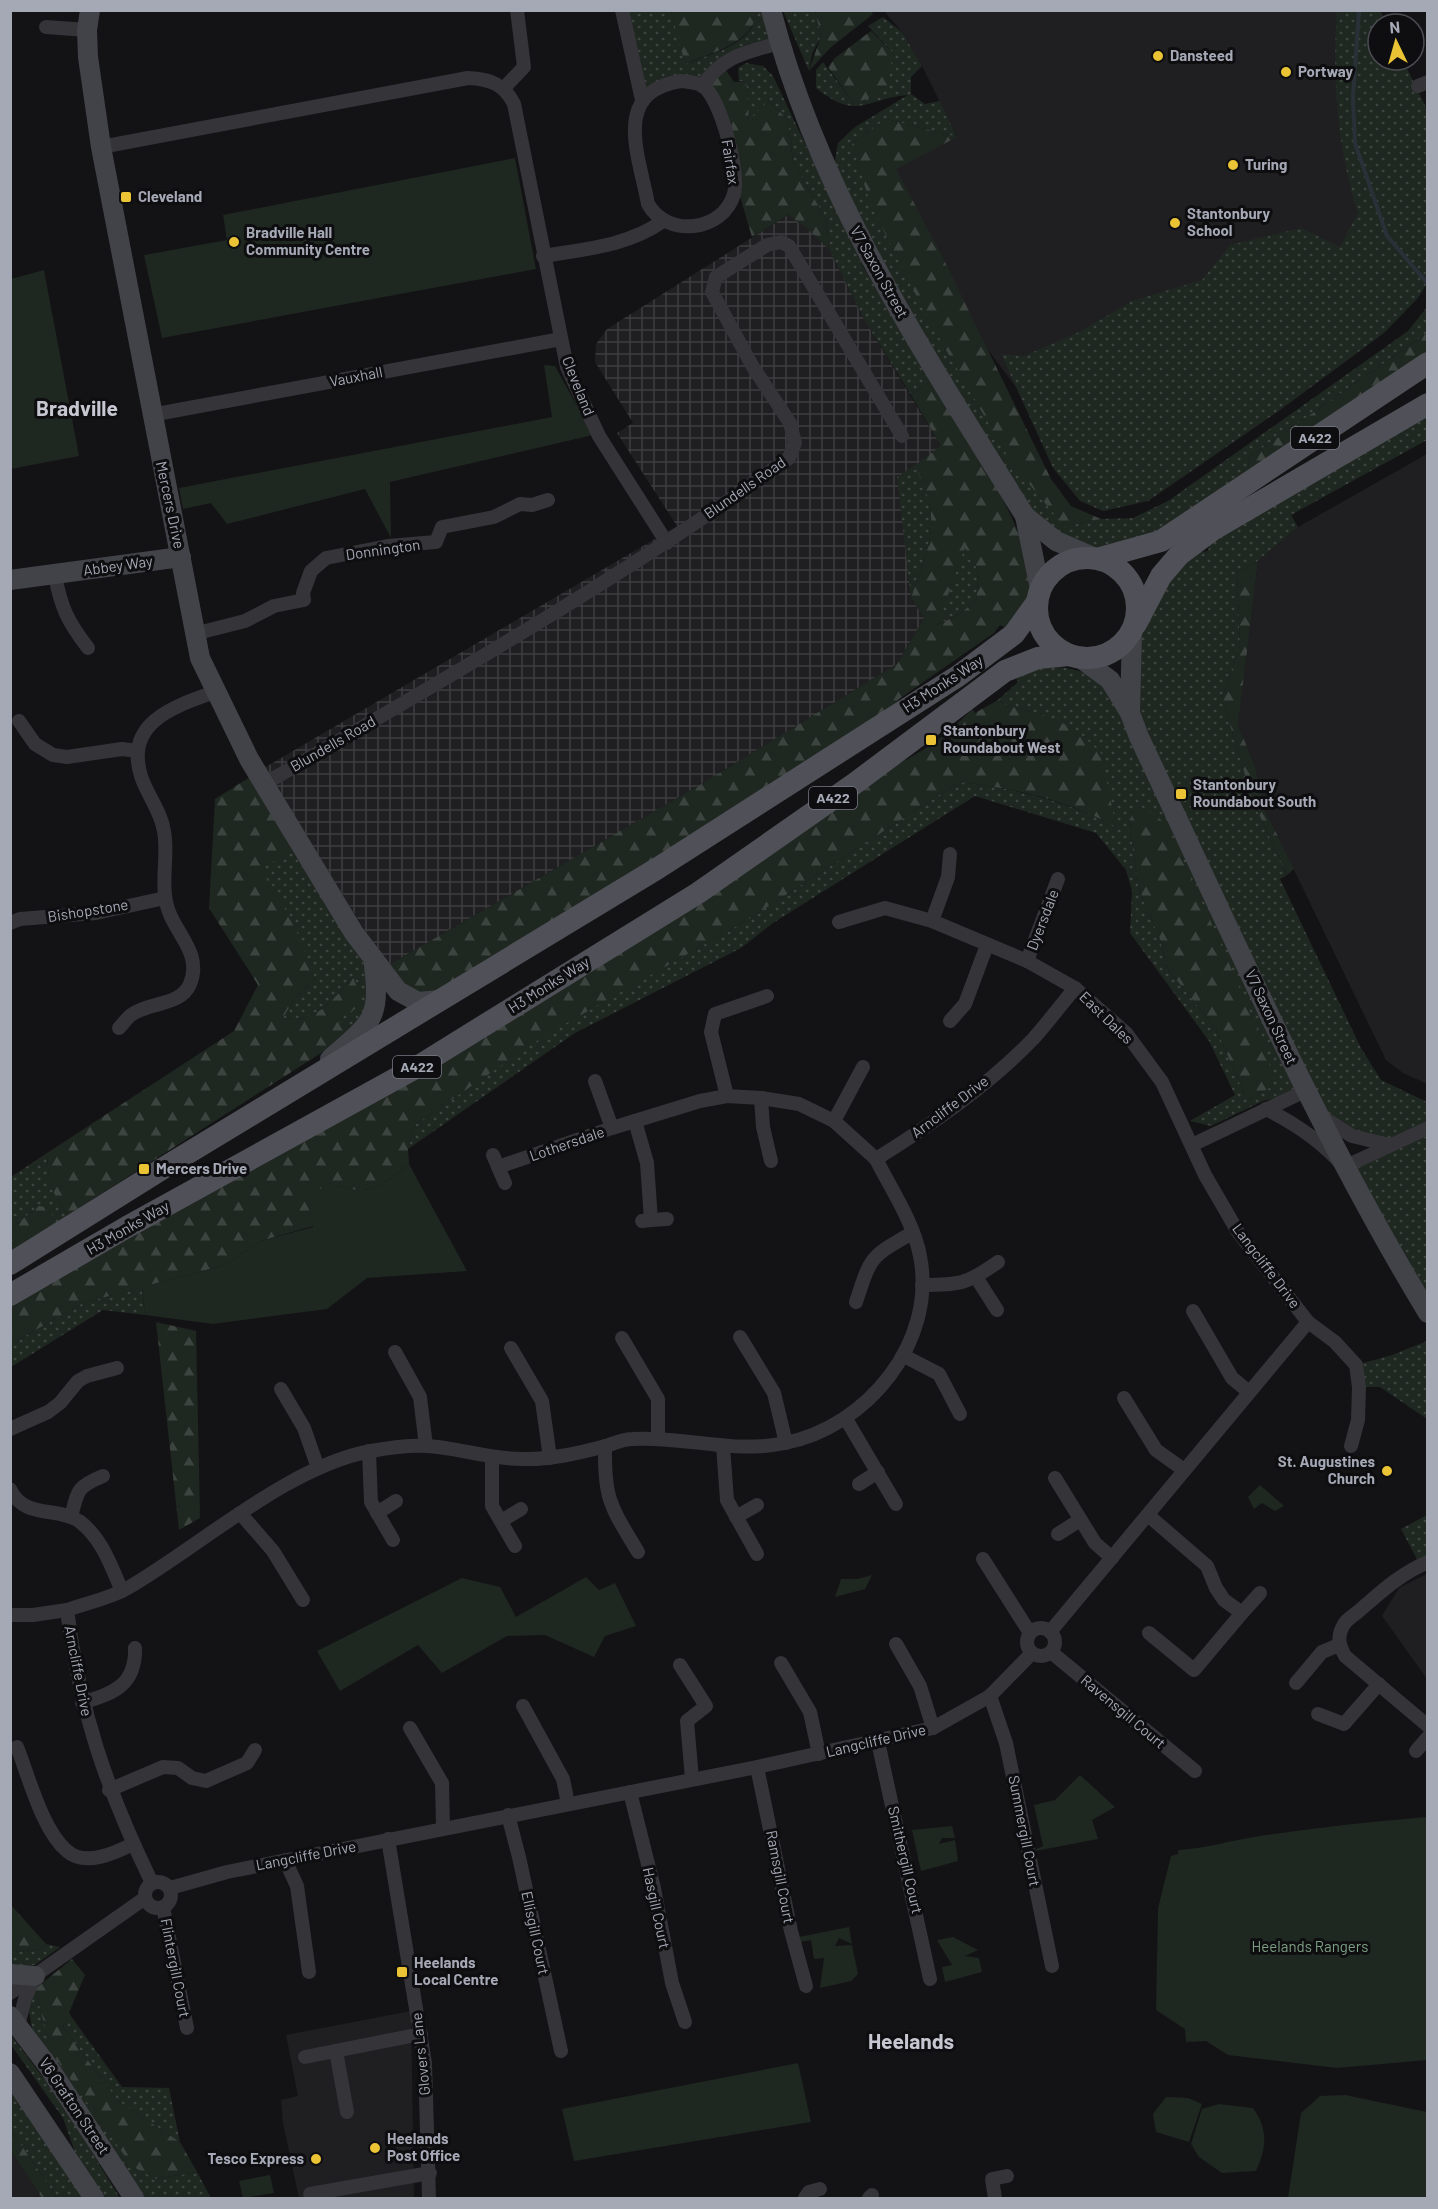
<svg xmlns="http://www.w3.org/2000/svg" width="1438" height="2209" font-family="Barlow,sans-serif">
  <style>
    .built { fill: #1f1f22 }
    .industrial { fill: url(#industrial-grid) }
    .grass { fill: url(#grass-dots); fill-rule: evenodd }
    .forest { fill: url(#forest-firs); fill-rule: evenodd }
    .green { fill: #1f2721 }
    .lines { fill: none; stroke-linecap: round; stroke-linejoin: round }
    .stream { stroke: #2a3038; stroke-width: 4 }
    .street { stroke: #343439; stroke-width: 14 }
    .secondary { stroke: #424349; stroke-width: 20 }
    .primary { stroke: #505158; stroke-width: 22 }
    .poi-dot { fill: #ebc435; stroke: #0e0e10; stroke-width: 2 }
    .labels { text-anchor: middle; stroke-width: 6; stroke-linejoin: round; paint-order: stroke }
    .shield { fill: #0e0e10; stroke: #787a84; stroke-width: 1.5 }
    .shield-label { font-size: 14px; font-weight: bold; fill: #a5a8b5 }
    .poi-label { font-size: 15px; font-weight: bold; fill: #a5a8b5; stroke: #0e0e10; text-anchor: start }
    .street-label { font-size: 15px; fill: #a5a8b5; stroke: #0e0e10 }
    .park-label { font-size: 15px; fill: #7d9f83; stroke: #0e0e10 }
    .district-label { font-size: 21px; font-weight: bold; fill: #c6c7d1; stroke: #0e0e10 }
  </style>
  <defs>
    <pattern id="industrial-grid" width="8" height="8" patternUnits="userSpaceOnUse" patternTransform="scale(1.5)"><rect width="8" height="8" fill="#1f1f22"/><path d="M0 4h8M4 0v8" fill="none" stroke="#3d3d40"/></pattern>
    <pattern id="grass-dots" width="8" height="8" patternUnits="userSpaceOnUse" patternTransform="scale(1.5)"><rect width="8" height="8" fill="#1f2721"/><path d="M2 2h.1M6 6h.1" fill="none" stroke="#3d443f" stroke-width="1.8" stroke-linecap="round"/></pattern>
    <pattern id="forest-firs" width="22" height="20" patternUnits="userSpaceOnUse" patternTransform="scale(1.5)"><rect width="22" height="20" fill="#1f2721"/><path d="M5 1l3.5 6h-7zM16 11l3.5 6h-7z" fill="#3d443f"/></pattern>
  </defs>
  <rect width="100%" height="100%" fill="#131315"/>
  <g class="built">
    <path d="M884,11H1381L1386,24H1378V60L1427,278L1109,509L988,350L895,168L957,136L922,66L902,32Z"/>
    <path d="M1427,454V1084L1403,1073L1386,1060L1266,812L1255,766L1238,725L1258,561L1298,527Z"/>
    <path d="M1427,1574V1679L1382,1616L1399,1588Z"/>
    <path d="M411,2011L414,2198H299L283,2123L281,2100L298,2096L286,2035Z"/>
    <path d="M11,2151L42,2198H11Z"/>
  </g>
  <path class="industrial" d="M788,215L808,229L829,249L865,321L941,446L911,598L924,618L897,664L703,783L387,966L264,768L677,526L617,433L633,423L595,362L596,344L607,329Z"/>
  <g class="grass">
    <path d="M622,11H671L686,64C709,54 758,44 755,11H771L779,43L730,58L702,86L692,82L642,100Z"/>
    <path d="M783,11H815L821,36L812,54L809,71Z"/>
    <path d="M1337,11H1380L1386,24H1378V60H1403L1428,112L1427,283L1418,298L1384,333L1280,410L1148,501L1103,511L1080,501L1053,468L1001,354L1024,356L1079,332L1132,301L1202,280L1230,245L1301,228L1340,247L1358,213C1337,148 1332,78 1337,11Z"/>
    <path d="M883,17L902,32L922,66L911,77V94L925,104L940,101L957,137L886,119L852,144L1064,526L1101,519L1133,518L1168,501L1408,331L1427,307V333L1248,458L1250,481L1161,541L1100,558L1025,516L881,262L834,166L838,143L855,127L908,95C867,98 858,122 816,88V70L823,62L854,104L893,53L868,26Z"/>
    <path d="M746,63L763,66L773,76L864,268L931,382L911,395L865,321L829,249L826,219L793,162L788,120L769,101L749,120L746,81H739L738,68Z"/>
    <path d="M1427,404V440L1291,515L1298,527L1258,561L1237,573L1240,646L1222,698L1252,799L1287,875L1280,879L1361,1048L1381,1080L1427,1102V1313L1344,1167L1389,1146L1352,1136L1305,1091L1263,1101L1211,1126L1190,1121L1235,1095L1209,1041L1130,933L1132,891L1126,870L1096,833L975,796L773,923L741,948L575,1033L408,1149L415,1125L544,1035L749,919L959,782C1014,788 1066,801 1116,826L1043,715L1006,705L998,700L1018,682L1016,677C1033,664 1069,664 1088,675C1103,684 1117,701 1130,713L1132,632L1179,555L1208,551L1214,529ZM1132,811L1273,1086L1247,1100L1216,1029L1167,968L1160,939L1139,889L1130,830Z"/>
    <path d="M915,465C943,522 930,542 911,598L897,477Z"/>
    <path d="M965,547L979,572L976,600L960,614L936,625Z"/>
    <path d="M293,852L368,970L373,986L357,1030L335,1021L353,977C332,1000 317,1024 283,1018L294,999L315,979L261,867Z"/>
    <path d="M47,1153C48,1181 52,1193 68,1215L11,1256L39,1206L11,1228V1177Z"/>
    <path d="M142,1287L145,1315L103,1310L11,1367V1344L83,1303Z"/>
    <path d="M1427,1341V1419L1380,1387H1359L1356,1365L1392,1355Z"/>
    <path d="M1427,1515V1562L1420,1565L1401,1529Z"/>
    <path d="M46,1944L60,1947L35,1965L11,1966V1952L39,1950Z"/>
    <path d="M35,1989L53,2054L155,2179L197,2172L211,2198H134L32,2029L29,2011Z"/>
    <path d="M68,2012L122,2087L169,2088L180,2142L118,2101L63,2027Z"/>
    <path d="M10,2034L58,2097L120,2198H100L79,2163L63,2118L11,2045Z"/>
    <path d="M10,2078L94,2198H57L11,2130Z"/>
  </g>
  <g class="forest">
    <path d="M671,11H755C758,42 708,54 685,64Z"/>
    <path d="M815,11H871L873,14L830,48L809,71L821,36Z"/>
    <path d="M871,31L893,53L887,90L854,104L828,67L835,58Z"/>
    <path d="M721,63L734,82L746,81L749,119L769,101L788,120L793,162L826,219L829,249L808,229L788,215L752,237L709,92L714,69Z"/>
    <path d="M886,119L957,137L896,169L942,256L1051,479L1071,506L1101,519L1064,526L1011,462L927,317L870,203L852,144Z"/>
    <path d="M1427,333V363L1250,481L1248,458Z"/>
    <path d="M931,382C959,427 1048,549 1027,602C1023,611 1014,621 1008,629L1000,625L994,633L899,699L877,722L429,997L404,991L387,966L703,783L897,664L924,618L911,598C930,542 943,522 915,465L941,446L911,395ZM965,548L979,572L976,600L960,614L937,625Z"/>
    <path d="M1258,561L1238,725L1255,766L1266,812L1294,869L1287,875L1252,799L1222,698L1240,646L1237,573Z"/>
    <path d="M998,700L1006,705L1043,715L1074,728L1101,753L1116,827C1066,800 1015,788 959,782L749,919L544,1036L415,1125L408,1149L409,1164C378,1188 370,1198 330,1183L313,1226L261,1241L225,1265L83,1303L11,1344L10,1295L417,1067L854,784C904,762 934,749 972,709L975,713Z"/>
    <path d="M250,777L293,852L262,867L295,927L315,979L294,999L283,1018C317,1024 332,1000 353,977L363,1004L336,1021L357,1030L68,1215C51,1192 48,1182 47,1153L234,1031L258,985L209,908L215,799Z"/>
    <path d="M1140,806L1166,823L1222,947L1268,1055L1273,1086L1247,1100L1216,1029L1167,968L1160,939L1139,889L1130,830L1132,811Z"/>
    <path d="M39,1206L50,1208L54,1223L11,1252V1228Z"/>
    <path d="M156,1322L196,1331L200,1518L179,1530Z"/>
    <path d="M10,1904L46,1944L39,1950L11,1952Z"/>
    <path d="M72,1959L85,1975L63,2027L118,2101L180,2142L197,2172L155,2179L132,2166L52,2053L35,1989Z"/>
    <path d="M10,2130H11L57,2198H42L11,2151Z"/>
  </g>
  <g class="green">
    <path d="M515,158L536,269L162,338L144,255L227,240L223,215Z"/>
    <path d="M44,270L79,456L11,469V279Z"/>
    <path d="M544,365L555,366L593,435L390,482L391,538L365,489L227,524L211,503L183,509L179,488L552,417Z"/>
    <path d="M409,1164L467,1271L367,1278L327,1309L213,1324L145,1315L142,1287L225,1265L261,1241L313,1227L306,1197L330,1183C370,1198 378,1188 409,1164Z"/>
    <path d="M1260,1485L1284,1506L1275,1511L1262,1503L1254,1509L1248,1497Z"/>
    <path d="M872,1575L865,1589L835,1597L841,1579H857Z"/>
    <path d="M586,1577L599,1590L615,1583L636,1626L605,1636L594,1657L545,1635L507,1636L442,1673L418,1645L340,1691L317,1651L462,1578L500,1587L516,1617Z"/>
    <path d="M1080,1775L1115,1807L1092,1820L1098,1839L1030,1852L1043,1846L1034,1805L1055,1800Z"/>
    <path d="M1427,1817V2060L1337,2068L1228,2055L1206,2041L1186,2042L1185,2029L1156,2010L1158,1908L1171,1856L1178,1854V1850C1204,1849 1228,1841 1254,1837C1312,1828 1369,1822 1427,1817Z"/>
    <path d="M952,1826L955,1838H942L939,1844L955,1840L958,1861L921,1871L912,1830Z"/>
    <path d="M849,1927L852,1944L839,1938L835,1946L852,1945L858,1974L851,1981L820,1988L824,1958L814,1959L811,1940L795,1943L794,1938Z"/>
    <path d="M953,1937L978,1950L965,1956L979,1958L982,1972L945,1982L942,1967L952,1965L937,1940Z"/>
    <path d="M798,2063L811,2122L574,2161L562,2109Z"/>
    <path d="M1345,2095L1427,2112V2198H1288L1301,2113L1320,2096Z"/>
    <path d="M1166,2097L1188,2098L1202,2104L1189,2142L1156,2132L1153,2114Z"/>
    <path d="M1219,2104L1253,2108C1268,2129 1267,2147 1256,2171L1222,2173L1199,2157L1191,2144L1202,2109Z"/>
    <path d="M270,2175L274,2193L243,2198L239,2181Z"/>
  </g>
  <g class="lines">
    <path class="stream" d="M1359,10L1353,97L1355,143L1387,236L1428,284"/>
    <g class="street">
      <path d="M622,10L642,100"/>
      <path d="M46,27L87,30"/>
      <path d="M681,81C688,82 697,82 703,86C721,99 740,173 734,194C723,232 667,238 648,204C639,155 611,92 681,81Z"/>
      <path d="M702,86C724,55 745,53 779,43"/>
      <path d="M1418,86L1428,82"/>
      <path d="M504,88L524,67L517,10"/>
      <path d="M101,147L468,78C490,79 504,84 514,104L567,367L599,436L667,543"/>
      <path d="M543,256C585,249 628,246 663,221"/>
      <path d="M151,415L561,339"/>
      <path d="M55,575C61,608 68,622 88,648"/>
      <path d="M194,634L245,621L274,606L304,600L303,593L311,571L326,558L388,546L436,542L442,527L494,517L520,504L532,505L548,500"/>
      <path d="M19,721L35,744L53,755L67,757L122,749L138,751"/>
      <path d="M264,784C442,681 622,578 789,458L795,443L790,423L753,367L712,292L716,277L767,245L781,242L789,246L902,436"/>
      <path d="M932,921L948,877L950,854"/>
      <path d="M839,922L885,908L932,921L1027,961L1075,988L1126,1033L1162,1082L1205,1175L1238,1232L1308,1322L1335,1342L1356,1365L1359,1387L1358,1420L1351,1446"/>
      <path d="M10,923L20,919L96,913L165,898"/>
      <path d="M1027,961L1058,879"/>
      <path d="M950,1021L965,1004L987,945"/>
      <path d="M119,1028C123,1024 127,1018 131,1015C148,1002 181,1006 190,984C202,955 178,936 169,912C159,885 169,858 164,831C161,811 147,795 141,776C124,722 175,706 215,692"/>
      <path d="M595,1081L612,1128"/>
      <path d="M727,1096L711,1032L715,1014L767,996"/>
      <path d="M761,1098L763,1127L771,1161"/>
      <path d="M1266,1109C1296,1124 1322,1141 1344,1167L1428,1128"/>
      <path d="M1324,1118L1352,1136L1390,1145"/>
      <path d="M635,1121L647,1163L651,1220L642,1221"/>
      <path d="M834,1121L863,1067"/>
      <path d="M1192,1145L1305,1091"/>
      <path d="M493,1155L505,1183"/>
      <path d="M498,1167L612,1128L700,1101L727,1096L761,1098L799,1104L834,1121L876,1159"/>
      <path d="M651,1220L667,1219"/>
      <path d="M976,1277L997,1310"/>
      <path d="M922,1285C960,1285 967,1284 998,1262"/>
      <path d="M856,1302C871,1256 870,1257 912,1233"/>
      <path d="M1193,1311L1232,1378L1249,1392"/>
      <path d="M740,1337L774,1393L786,1443"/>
      <path d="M622,1338L658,1399V1438"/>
      <path d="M511,1348L542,1401L550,1458"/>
      <path d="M395,1352L420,1397L426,1446"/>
      <path d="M904,1356L939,1374L960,1414"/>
      <path d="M281,1389L304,1428L318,1468"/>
      <path d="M1124,1398L1156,1450L1184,1470"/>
      <path d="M846,1419L896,1504"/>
      <path d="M10,1429L48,1412L60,1403L78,1381L87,1376L117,1368"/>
      <path d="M605,1446C604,1500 611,1507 638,1552"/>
      <path d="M723,1446L727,1500L757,1554"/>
      <path d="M369,1451L371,1502L393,1540"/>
      <path d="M492,1457V1506L515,1546"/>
      <path d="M1055,1478L1095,1543L1112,1558"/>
      <path d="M859,1484L878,1472"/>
      <path d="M10,1489C25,1520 56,1506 79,1521C102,1538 111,1566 122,1591"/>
      <path d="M240,1513L273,1551L303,1600"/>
      <path d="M377,1513L396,1501"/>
      <path d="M1149,1516L1207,1566L1216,1588L1224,1600L1242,1613L1194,1670L1149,1633"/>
      <path d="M71,1517C78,1491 76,1487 103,1476"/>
      <path d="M736,1517L757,1505"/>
      <path d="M501,1521L521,1509"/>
      <path d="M1058,1534L1080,1520"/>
      <path d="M983,1559L1030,1633"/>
      <path d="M1428,1562C1400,1574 1382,1591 1360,1610C1355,1615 1346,1619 1343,1626C1337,1637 1339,1645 1345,1656L1428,1726"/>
      <path d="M1242,1613L1260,1593"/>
      <path d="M10,1615H33L67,1610"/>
      <circle cx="1041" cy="1642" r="14"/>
      <path d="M1050,1632L1308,1322"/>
      <path d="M896,1644L920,1686L933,1728"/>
      <path d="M1051,1652L1195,1771"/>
      <path d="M781,1663L810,1712L819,1754"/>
      <path d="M680,1665L706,1706L687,1721L692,1779"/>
      <path d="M1296,1683L1322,1652L1339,1645"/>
      <path d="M990,1696L1006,1743L1052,1966"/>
      <path d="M82,1703C113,1693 136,1686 135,1648"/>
      <path d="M523,1706L563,1779L568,1804"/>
      <path d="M1318,1714L1344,1724L1379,1684"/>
      <path d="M410,1728L442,1783L443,1827"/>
      <path d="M878,1742L930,1979"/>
      <path d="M17,1747C29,1777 42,1830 67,1851C85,1867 115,1853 133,1844"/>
      <path d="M1416,1751L1428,1737"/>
      <path d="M757,1767L791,1931L806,1986"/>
      <path d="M109,1790L163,1767L178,1768L192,1778L206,1781L247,1763L255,1750"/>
      <path d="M630,1792L654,1888L672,1983L685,2022"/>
      <path d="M508,1815L519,1857L561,2051"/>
      <path d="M388,1839L425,2063L429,2198"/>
      <path d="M285,1860L297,1886L309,1972"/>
      <circle cx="158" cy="1895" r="13"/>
      <path d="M152,1883C107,1790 80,1713 67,1610C86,1603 108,1599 126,1589C199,1547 288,1466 371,1451C388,1448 410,1445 427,1446C459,1448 490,1459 522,1459C550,1460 579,1453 606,1446C615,1443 623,1439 633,1439C684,1436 734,1454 785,1443C867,1427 937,1342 920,1256C914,1223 891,1189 876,1159C932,1124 988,1086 1034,1038C1048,1022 1061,1005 1075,988"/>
      <path d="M170,1888L227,1872L757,1767L933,1728L990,1696L1032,1653"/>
      <path d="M163,1907L187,2028"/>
      <path d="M10,1993L145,1898"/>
      <path d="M18,2026L25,1999L34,1977"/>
      <path d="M336,2051L347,2112"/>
      <path d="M305,2057L421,2034"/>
      <path d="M310,2194L430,2173"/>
      <path d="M805,2198L809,2192L820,2189"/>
      <path d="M869,2198L872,2195"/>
      <path d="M995,2198L992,2179L1007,2176"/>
    </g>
    <g class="secondary">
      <path d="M90,10L87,30L88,57L101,147L200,658L249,759L354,933L398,991L418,1002L440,1000"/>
      <path d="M771,10C819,196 925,355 1025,516L1056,541L1095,558"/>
      <path d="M1025,516L1040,589"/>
      <path d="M10,580L181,557"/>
      <path d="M1080,658L1110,680L1130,713L1139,737C1231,931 1316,1129 1428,1313"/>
      <path d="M1130,713L1132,632"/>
      <path d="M330,1059C375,1020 381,1018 373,958"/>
      <path d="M10,1974L35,1976"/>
      <path d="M10,2016L48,2066L134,2198"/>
      <path d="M10,2073L94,2198"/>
    </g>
    <g class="primary">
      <circle cx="1087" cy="608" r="50"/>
      <path d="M1100,558L1161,541L1428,363"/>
      <path d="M1136,624L1161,576L1179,555L1214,529L1428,404"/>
      <path d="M10,1264L170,1164L658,868L958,676L1014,634L1037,602"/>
      <path d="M10,1295L127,1227L417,1067L698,893L854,784L1005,671L1038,658L1069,655"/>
    </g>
  </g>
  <g class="poi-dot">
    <circle cx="1158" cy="56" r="6"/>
    <circle cx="1286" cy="72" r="6"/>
    <circle cx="1233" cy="165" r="6"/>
    <rect x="120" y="191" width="12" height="12" rx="3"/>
    <circle cx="1175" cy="223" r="6"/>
    <circle cx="234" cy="242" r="6"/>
    <rect x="925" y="734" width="12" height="12" rx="3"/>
    <rect x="1175" y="788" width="12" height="12" rx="3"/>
    <rect x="138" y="1163" width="12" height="12" rx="3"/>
    <circle cx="1387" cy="1471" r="6"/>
    <rect x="396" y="1966" width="12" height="12" rx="3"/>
    <circle cx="375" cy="2148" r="6"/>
    <circle cx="316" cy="2159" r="6"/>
  </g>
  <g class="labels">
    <g class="shield">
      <rect x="1291" y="427" width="48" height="22" rx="4.5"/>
      <rect x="809" y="787" width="48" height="22" rx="4.5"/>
      <rect x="393" y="1056" width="48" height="22" rx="4.5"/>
    </g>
    <g class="shield-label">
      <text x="1315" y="443">A422</text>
      <text x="833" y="803">A422</text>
      <text x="417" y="1072">A422</text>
    </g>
    <g class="poi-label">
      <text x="1170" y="61">Dansteed</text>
      <text x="1298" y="77">Portway</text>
      <text x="1245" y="170">Turing</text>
      <text x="138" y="202">Cleveland</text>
      <text x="1187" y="219">Stantonbury<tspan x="1187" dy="17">School</tspan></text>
      <text x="246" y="238">Bradville Hall<tspan x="246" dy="17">Community Centre</tspan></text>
      <text x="943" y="736">Stantonbury<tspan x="943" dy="17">Roundabout West</tspan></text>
      <text x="1193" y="790">Stantonbury<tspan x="1193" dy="17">Roundabout South</tspan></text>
      <text x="156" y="1174">Mercers Drive</text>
      <text x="1375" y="1467" text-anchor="end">St. Augustines<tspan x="1375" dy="17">Church</tspan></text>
      <text x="414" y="1968">Heelands<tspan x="414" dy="17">Local Centre</tspan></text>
      <text x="387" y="2144">Heelands<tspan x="387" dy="17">Post Office</tspan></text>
      <text x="304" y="2164" text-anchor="end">Tesco Express</text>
    </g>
    <g class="street-label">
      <text transform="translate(730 162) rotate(81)" y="5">Fairfax</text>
      <text transform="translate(879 272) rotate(61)" y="5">V7 Saxon Street</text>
      <text transform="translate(356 377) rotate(-11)" y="5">Vauxhall</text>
      <text transform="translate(578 386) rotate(68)" y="5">Cleveland</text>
      <text transform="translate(745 488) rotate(-35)" y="5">Blundells Road</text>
      <text transform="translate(170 505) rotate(78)" y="5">Mercers Drive</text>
      <text transform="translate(383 550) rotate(-8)" y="5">Donnington</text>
      <text transform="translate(118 566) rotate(-8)" y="5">Abbey Way</text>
      <text transform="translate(943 684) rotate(-33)" y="5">H3 Monks Way</text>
      <text transform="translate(333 744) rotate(-30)" y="5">Blundells Road</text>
      <text transform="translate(88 911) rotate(-9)" y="5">Bishopstone</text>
      <text transform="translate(1043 920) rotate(-69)" y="5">Dyersdale</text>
      <text transform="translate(549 985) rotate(-32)" y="5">H3 Monks Way</text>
      <text transform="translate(1271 1017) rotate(65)" y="5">V7 Saxon Street</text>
      <text transform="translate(1106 1018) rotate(44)" y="5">East Dales</text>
      <text transform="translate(950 1107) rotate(-37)" y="5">Arncliffe Drive</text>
      <text transform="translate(567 1144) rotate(-19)" y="5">Lothersdale</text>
      <text transform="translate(128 1228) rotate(-30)" y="5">H3 Monks Way</text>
      <text transform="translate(1266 1266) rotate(53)" y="5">Langcliffe Drive</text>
      <text transform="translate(78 1671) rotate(79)" y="5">Arncliffe Drive</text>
      <text transform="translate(1123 1712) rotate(40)" y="5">Ravensgill Court</text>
      <text transform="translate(876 1741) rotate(-13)" y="5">Langcliffe Drive</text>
      <text transform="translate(1024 1831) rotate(79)" y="5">Summergill Court</text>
      <text transform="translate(306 1856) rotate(-11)" y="5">Langcliffe Drive</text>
      <text transform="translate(905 1860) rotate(77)" y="5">Smithergill Court</text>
      <text transform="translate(780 1877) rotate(79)" y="5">Ramsgill Court</text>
      <text transform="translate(656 1908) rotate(78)" y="5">Hasgill Court</text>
      <text transform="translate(535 1933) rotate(78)" y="5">Ellisgill Court</text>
      <text transform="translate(175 1968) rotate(79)" y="5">Flintergill Court</text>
      <text transform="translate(421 2054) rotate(-96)" y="5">Glovers Lane</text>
      <text transform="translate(74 2106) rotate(56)" y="5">V6 Grafton Street</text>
    </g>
    <g class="park-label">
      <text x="1310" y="1952">Heelands Rangers</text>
    </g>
    <g class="district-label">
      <text x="77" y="416">Bradville</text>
      <text x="911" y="2049">Heelands</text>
    </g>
  </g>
  <rect width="1438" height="2209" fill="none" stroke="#a5a8b5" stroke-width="24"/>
  <g transform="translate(1396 42) rotate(355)"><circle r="28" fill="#0e0e10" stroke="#4a4c52" stroke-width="1.5"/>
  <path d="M0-4.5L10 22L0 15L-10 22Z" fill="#ebc435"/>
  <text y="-9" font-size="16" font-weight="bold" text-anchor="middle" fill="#a5a8b5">N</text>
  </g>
</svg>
